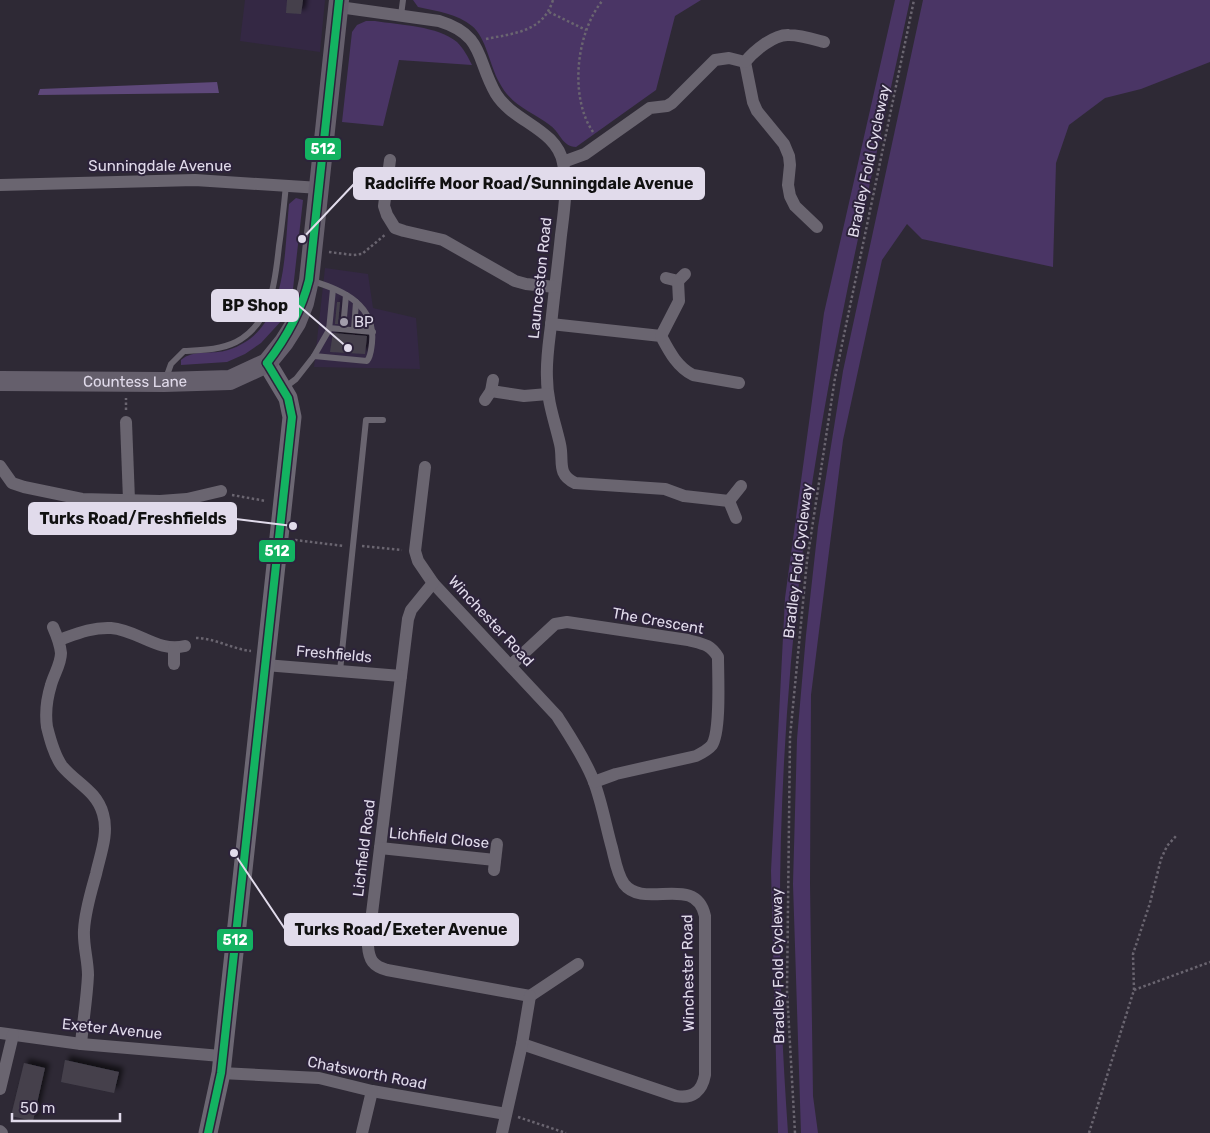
<svg xmlns="http://www.w3.org/2000/svg" width="1210" height="1133" font-family="Rubik,sans-serif">
  <style>
    .built { fill: #342844 }
    .green { fill: #4a3565 }
    .forest { fill: #5e487a }
    .building { fill: #45414c; filter: url(#shadow) }
    .lines { fill: none; stroke-linecap: round; stroke-linejoin: round }
    .path { stroke: #6a6570; stroke-width: 2.5; stroke-dasharray: 2.5 2.5; stroke-linecap: butt }
    .lane { stroke: #6a6570; stroke-width: 6 }
    .street { stroke: #6a6570; stroke-width: 12 }
    .secondary { stroke: #6c6773; stroke-width: 19 }
    .primary { stroke: #655f6c; stroke-width: 20 }
    .bus-1-casing { stroke: #2d233b; stroke-width: 11 }
    .bus-1 { stroke: #13b361; stroke-width: 8 }
    .poi-dot { fill: #a29dab; stroke: #2d233b; stroke-width: 2 }
    .labels { text-anchor: middle; stroke-width: 4; stroke-linejoin: round; paint-order: stroke }
    .street-label { font-size: 15px; fill: #e1dbeb; stroke: #2d233b }
    .poi-label { font-size: 15px; fill: #e1dbeb; stroke: #2d233b; text-anchor: start }
    .leader { fill: none; stroke: #e1dbeb; stroke-width: 2 }
    .callout-dot { fill: #e1dbeb; stroke: #2d233b; stroke-width: 2 }
    .callout { fill: #e1dbeb; stroke: #e1dbeb; stroke-width: 2 }
    .callout-label { font-size: 16px; text-anchor: middle; font-weight: bold; fill: #111 }
    .line-badge { stroke: #2d233b; stroke-width: 2 }
    .badge-label { font-size: 14px; text-anchor: middle; font-weight: bold; fill: #fff }
  </style>
  <defs>
    <filter id="shadow"><feDropShadow dx="4.5" dy="-4.5" stdDeviation="2.5" flood-color="#0009"/></filter>
  </defs>
  <rect width="100%" height="100%" fill="#2e2935"/>
  <g class="built">
    <path d="M245,0H325L320,52L240,41Z"/>
    <path d="M325,268L368,274L373,308L416,318L420,369L314,367Z"/>
  </g>
  <g class="green">
    <path d="M413,0H701L675,16L656,90L576,147C562,146 561,134 551,126C530,110 512,107 499,82C490,66 486,37 472,26C458,14 436,11 418,7Z"/>
    <path d="M895,0H910C870,187 824,374 801,565C784,707 777,852 781,995C782,1041 785,1087 788,1133H778L771,871L785,598L824,313Z"/>
    <path d="M923,0H1210V62L1141,89L1105,98L1069,125L1056,163L1053,267L922,239L907,224L882,260L843,440L811,695L810,883L813,1096L818,1133H801L793,884L797,739L806,635L818,527L843,371Z"/>
    <path d="M366,21H375C400,25 438,26 457,42C464,49 468,57 472,65L399,60L383,126L342,122L352,32L357,25Z"/>
    <path d="M296,198L303,200L293,289L289,305L283,319L261,343L245,354L227,362L181,365V360C193,349 213,355 228,350C288,332 284,254 289,204Z"/>
  </g>
  <path class="forest" d="M217,82L219,93L38,95L40,89Z"/>
  <g class="building">
    <path d="M287,0H303L301,14L286,13Z"/>
    <path d="M337,302H340L338,324H335Z"/>
    <path d="M333,333L367,336L365,354L330,352Z"/>
    <path d="M65,1060L119,1072L114,1093L61,1082Z"/>
    <path d="M24,1063L45,1068L33,1121L11,1116Z"/>
  </g>
  <g class="lines">
    <g class="path">
      <path d="M549,12L586,30"/>
      <path d="M486,39C515,33 543,32 553,0"/>
      <path d="M593,132C569,97 576,32 603,0"/>
      <path d="M329,252L353,255L362,254L386,234"/>
      <path d="M126,410V398"/>
      <path d="M232,495L266,501"/>
      <path d="M295,540L344,546"/>
      <path d="M362,546L402,550"/>
      <path d="M196,638C215,638 232,649 251,651"/>
      <path d="M1134,990L1210,962"/>
      <path d="M518,1117L566,1133"/>
      <path d="M795,1133L787,991L790,737L807,561L835,378L914,0"/>
      <path d="M1089,1133L1134,990L1133,954L1150,903L1161,859L1167,846L1176,836"/>
    </g>
    <g class="lane">
      <path d="M401,15L403,0"/>
      <path d="M329,328L373,332"/>
      <path d="M343,329L346,295"/>
      <path d="M354,330L356,302"/>
      <path d="M314,356L329,330L333,289"/>
      <path d="M166,378L171,364L184,351C201,350 220,350 236,342C272,323 275,282 279,246C282,226 284,205 286,185"/>
      <path d="M284,388L296,379L314,356L367,361C371,356 371,350 372,343C376,305 343,290 312,281"/>
      <path d="M340,671L366,420H383"/>
    </g>
    <g class="street">
      <path d="M339,7L439,21C485,35 476,60 496,94C513,122 557,129 563,163C568,186 564,211 561,235C558,265 554,295 551,325C549,342 546,360 547,378C547,401 555,422 560,444C564,461 556,474 575,483L665,489L684,496L729,501"/>
      <path d="M745,62L753,102L757,111L784,144L789,156L790,165L788,185L790,196L795,206L817,227"/>
      <path d="M390,160L384,206L387,215L395,228L404,231L443,240L515,281L526,284L555,287"/>
      <path d="M563,162L585,154L650,108L667,106L672,103L715,60L729,58L745,62C754,51 774,34 789,35C800,35 813,39 824,42"/>
      <path d="M387,184L401,186"/>
      <path d="M0,185L195,180L320,188"/>
      <path d="M666,278L678,281L685,274"/>
      <path d="M551,324L661,336C669,351 677,367 693,375L739,383"/>
      <path d="M661,336L679,301L678,281"/>
      <path d="M491,391L524,396L548,394"/>
      <path d="M485,400L491,391L493,380"/>
      <path d="M126,422L129,500"/>
      <path d="M0,466L12,483L24,487L82,499L160,501L187,499L221,491"/>
      <path d="M425,467L415,551L418,561L433,583L557,716C569,735 586,760 594,782C602,803 606,827 612,848C615,860 617,874 624,884C644,910 696,873 705,916V1075C702,1091 693,1099 676,1096L522,1044"/>
      <path d="M736,518L729,501L741,486"/>
      <path d="M433,583L411,610L408,619L368,946C369,960 373,966 387,970L530,996"/>
      <path d="M53,627C57,636 60,643 61,653C61,664 54,674 51,685C47,698 45,713 47,727C50,739 54,755 62,766C76,783 97,791 103,814C109,834 100,855 96,874C91,892 85,911 84,930C83,945 88,960 88,975C87,998 83,1021 81,1044"/>
      <path d="M59,640C76,634 92,627 111,628C138,630 158,653 185,646"/>
      <path d="M174,664V648"/>
      <path d="M265,665L401,676"/>
      <path d="M511,665L555,624L567,622L688,640C703,644 710,644 718,657C718,676 721,731 712,745C708,750 702,753 696,756L616,774L594,782"/>
      <path d="M380,848L495,860"/>
      <path d="M494,870L497,844"/>
      <path d="M530,996L578,964"/>
      <path d="M0,1033L81,1044L221,1056"/>
      <path d="M221,1073L319,1078L372,1091L506,1114"/>
      <path d="M0,1089L13,1035"/>
      <path d="M0,1131L2,1133"/>
      <path d="M362,1133L372,1091"/>
      <path d="M502,1133L522,1044L530,996"/>
    </g>
    <path class="secondary" d="M208,1133L221,1073L292,417L288,398L267,363"/>
    <path class="primary" id="s1" d="M0,381L164,382L230,380L267,363L284,342L296,323L304,303L309,280L339,0"/>
    <defs>
      <g id="bus-1">
        <path d="M267,363C287,337 301,312 309,280L339,0"/>
        <path d="M208,1133L221,1073L292,417L288,398L267,363"/>
      </g>
    </defs>
    <use href="#bus-1" class="bus-1-casing"/>
    <use href="#bus-1" class="bus-1"/>
  </g>
  <circle class="poi-dot" cx="344" cy="322" r="5"/>
  <g class="labels">
    <g class="street-label">
      <text transform="translate(869 161) rotate(-78)" y="5">Bradley Fold Cycleway</text>
      <text x="160" y="171">Sunningdale Avenue</text>
      <text transform="translate(540 278) rotate(-84)" y="5">Launceston Road</text>
      <text dy="5" stroke="none"><textPath href="#s1" startOffset="135">Countess Lane</textPath></text>
      <text transform="translate(798 561) rotate(-83)" y="5">Bradley Fold Cycleway</text>
      <text transform="translate(491 621) rotate(47)" y="5">Winchester Road</text>
      <text transform="translate(658 621) rotate(10)" y="5">The Crescent</text>
      <text transform="translate(334 654) rotate(5)" y="5">Freshfields</text>
      <text transform="translate(439 838) rotate(6)" y="5">Lichfield Close</text>
      <text transform="translate(364 848) rotate(-83)" y="5">Lichfield Road</text>
      <text transform="translate(778 966) rotate(-91)" y="5">Bradley Fold Cycleway</text>
      <text transform="translate(688 973) rotate(-91)" y="5">Winchester Road</text>
      <text transform="translate(112 1029) rotate(6)" y="5">Exeter Avenue</text>
      <text transform="translate(367 1073) rotate(11)" y="5">Chatsworth Road</text>
    </g>
    <g class="poi-label">
      <text x="354" y="327">BP</text>
    </g>
  </g>
  <path class="leader" d="M302 239L354 184M348 348L298 305M293 526L236 519M234 853L285 929"/>
  <g class="callout-dot">
    <circle cx="302" cy="239" r="5"/>
    <circle cx="348" cy="348" r="5"/>
    <circle cx="293" cy="526" r="5"/>
    <circle cx="234" cy="853" r="5"/>
  </g>
  <g class="callout">
    <rect x="354" y="168" width="350" height="31" rx="5"/>
    <rect x="212" y="290" width="86" height="31" rx="5"/>
    <rect x="29" y="503" width="207" height="31" rx="5"/>
    <rect x="285" y="914" width="233" height="31" rx="5"/>
  </g>
  <g class="callout-label">
    <text x="529" y="189">Radcliffe Moor Road/Sunningdale Avenue</text>
    <text x="255" y="311">BP Shop</text>
    <text x="133" y="524">Turks Road/Freshfields</text>
    <text x="401" y="935">Turks Road/Exeter Avenue</text>
  </g>
  <g class="line-badge">
    <rect x="304" y="137" width="38" height="24" rx="5" fill="#13b361"/>
    <rect x="258" y="539" width="38" height="24" rx="5" fill="#13b361"/>
    <rect x="216" y="928" width="38" height="24" rx="5" fill="#13b361"/>
  </g>
  <g class="badge-label">
    <text x="323" y="154">512</text>
    <text x="277" y="556">512</text>
    <text x="235" y="945">512</text>
  </g>
  <path d="M12 1113v8h108v-8" fill="none" stroke="#e1dbeb" stroke-width="2.5"/>
  <text x="20" y="1113" font-size="15" fill="#e1dbeb" stroke="#2d233b" stroke-width="4" paint-order="stroke">50 m</text>
</svg>
